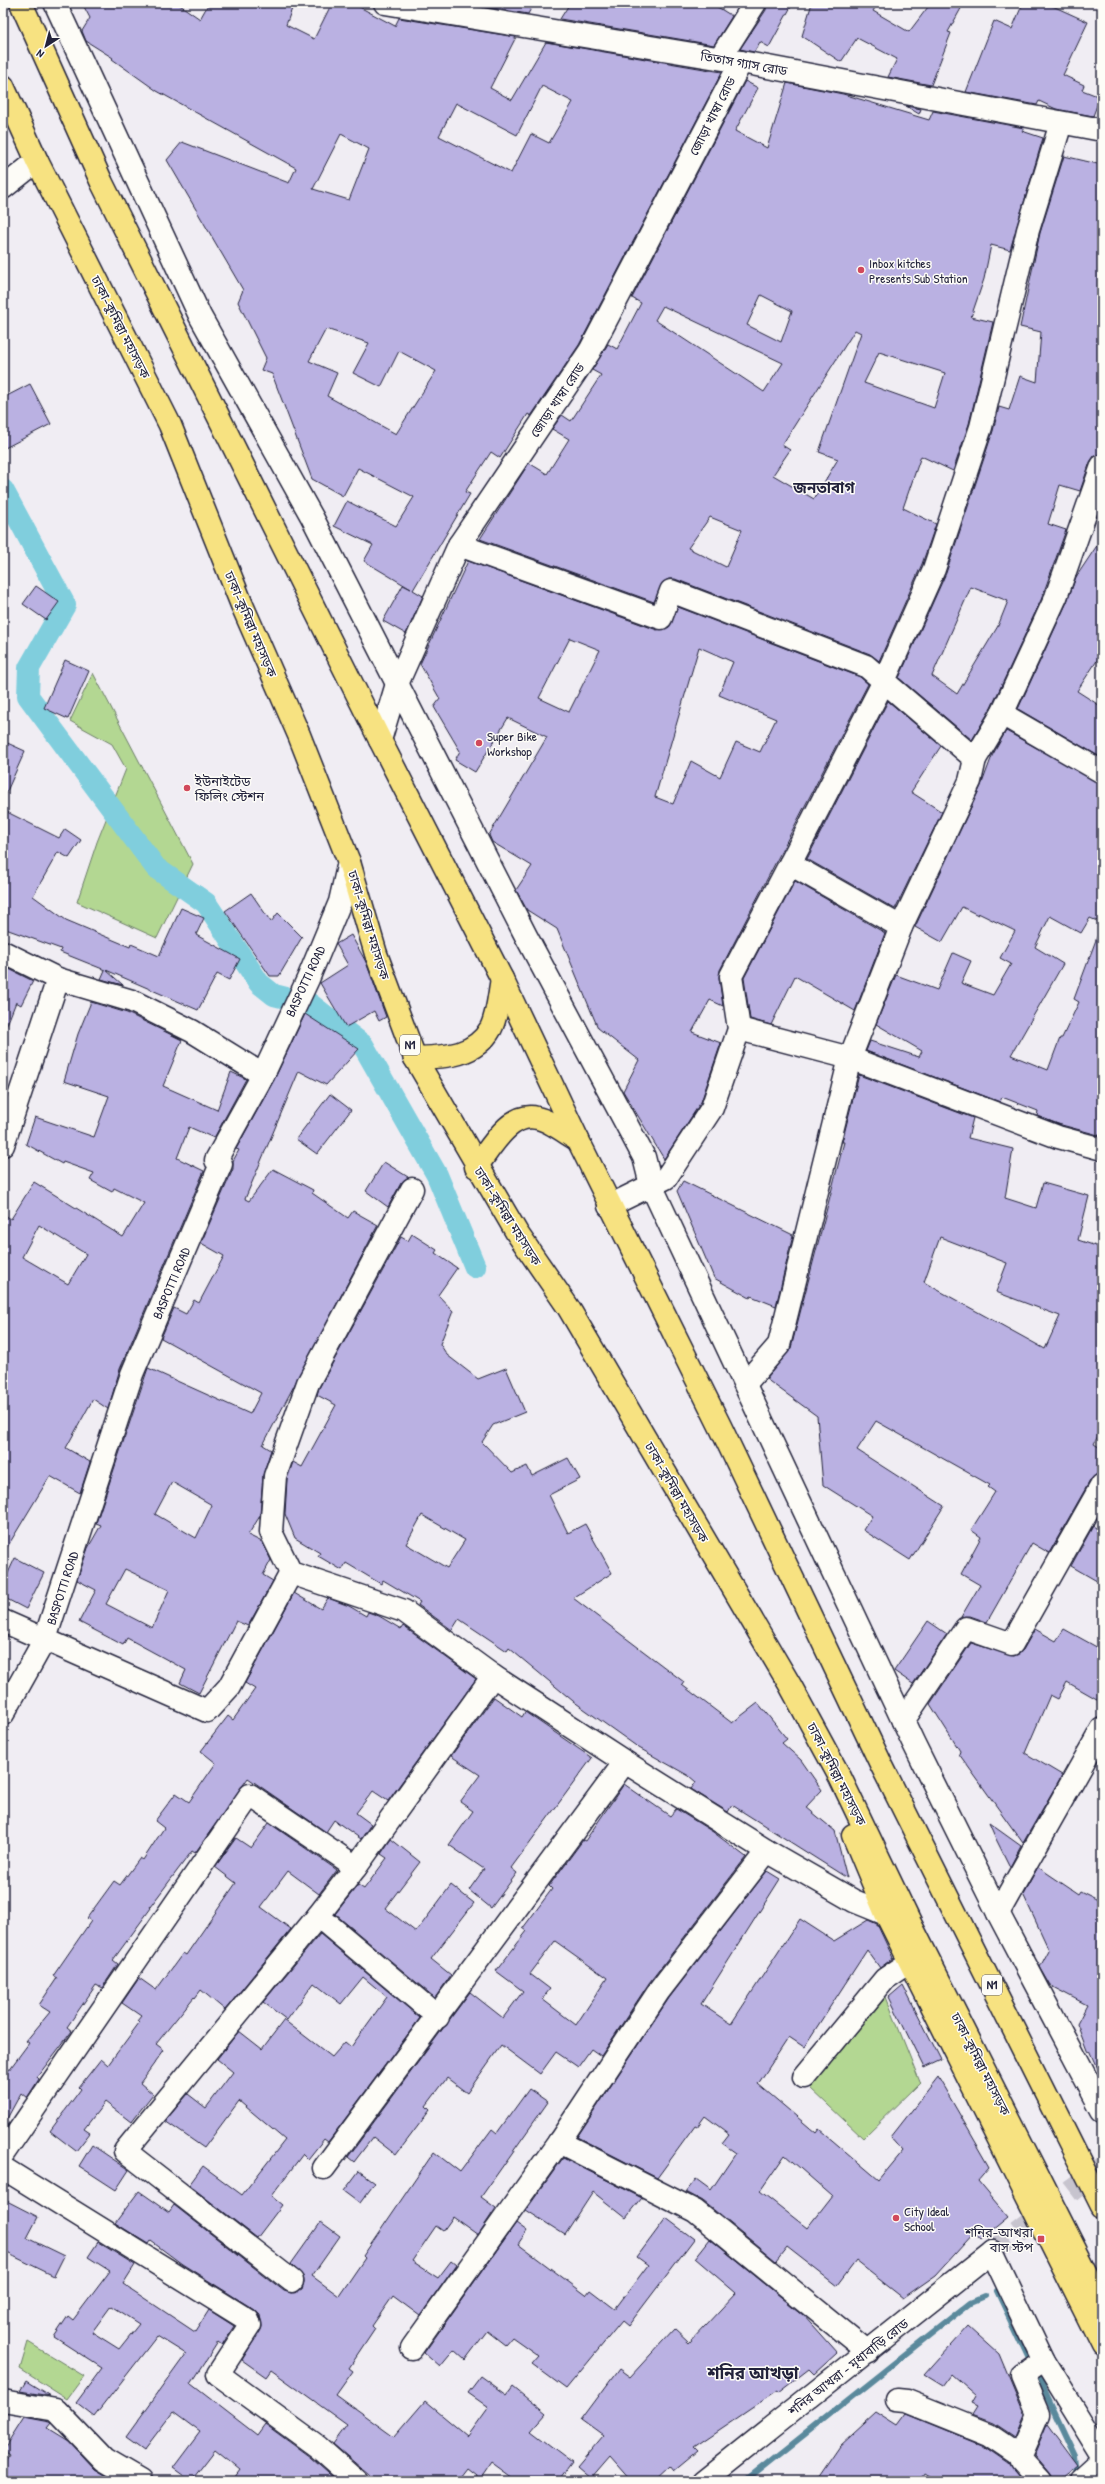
<svg xmlns="http://www.w3.org/2000/svg" width="1105" height="2484" font-family="'Patrick Hand','Noto Sans Bengali',sans-serif">
  <style>
    .green { fill: #b3d792; stroke: #6a7c66 }
    .lines { fill: none; stroke-linecap: round; stroke-linejoin: round }
    .stream { stroke: #5a899c; stroke-width: 6 }
    .canal { stroke: #80cedd; stroke-width: 22 }
    .building { fill: #bab1e2; stroke: #22223b; fill-rule: evenodd }
    .secondary-tunnel { stroke: #c7c4ce; stroke-width: 22; stroke-dasharray: 22 11; stroke-linecap: butt }
    .street-casing { stroke: #22223b; stroke-width: 25 }
    .secondary-casing { stroke: #22223b; stroke-width: 25 }
    .highway-casing { stroke: #22223b; stroke-width: 25 }
    .street { stroke: #fdfcf7; stroke-width: 22 }
    .secondary { stroke: #fdfcf7; stroke-width: 22 }
    .highway { stroke: #f7e281; stroke-width: 22 }
    .poi-dot { fill: #d1495b; stroke: #fdfcf7; stroke-width: 1.5 }
    .labels { text-anchor: middle; stroke-width: 3; stroke-linejoin: round; paint-order: stroke }
    .shield { fill: #fdfcf7; stroke: #646373; stroke-width: 1 }
    .shield-label { font-size: 12px; font-weight: bold; fill: #22223b }
    .street-label { font-size: 13px; fill: #22223b; stroke: #fdfcf7 }
    .poi-label { font-size: 13px; fill: #22223b; stroke: #fdfcf7; text-anchor: start }
    .quarter-label { font-size: 15px; font-weight: bold; fill: #22223b; stroke: #fdfcf7 }
    .district-label { font-size: 17px; font-weight: bold; fill: #22223b; stroke: #fdfcf7 }
  </style>
  <rect width="100%" height="100%" fill="#f0edf3"/>
  <filter id="ink" filterUnits="userSpaceOnUse"><feTurbulence type="fractalNoise" baseFrequency=".025" numOctaves="2"/><feDisplacementMap in="SourceGraphic" scale="8" xChannelSelector="R" yChannelSelector="G"/><feConvolveMatrix kernelMatrix="1 2 1 2 8 2 1 2 1" color-interpolation-filters="sRGB"/></filter>
  <g filter="url(#ink)">
    <g class="green">
      <path d="M93,673L193,864L157,938L77,902L97,842L126,769L112,744L70,721Z"/>
      <path d="M886,1997L920,2082L863,2138L810,2088Z"/>
      <path d="M28,2342L84,2376L67,2399L20,2369Z"/>
    </g>
    <g class="lines">
      <g class="stream">
        <path d="M997,2291L1075,2456L1077,2478"/>
        <path d="M746,2481L971,2302L985,2296"/>
      </g>
      <path class="canal" d="M3,490L65,605L29,668L28,696L156,868L206,903L259,983L274,995L310,1004L363,1045L437,1175L475,1267"/>
    </g>
    <g class="building">
      <path d="M82,3H177L200,19L209,3H294L286,25L314,39L332,3H352L395,26L399,18L516,37L490,88L512,100L546,42L722,72L579,345L531,416L528,414L500,458L491,452L465,492L470,494L413,590L423,596L406,634L383,621L403,585L411,589L364,561L373,545L334,526L347,501L396,526L414,497L358,468L343,496L312,479L272,374L261,370L266,358L238,302L243,290L167,160L182,142L289,183L296,168L157,91L112,59L113,58L86,41L82,31L90,18ZM542,86L573,102L549,143L531,134L511,173L439,136L456,103L517,135ZM341,134L369,149L349,200L313,189ZM326,329L369,343L353,373L381,387L399,351L436,371L396,434L327,396L337,373L309,361Z"/>
      <path d="M464,3H534L528,14Z"/>
      <path d="M570,3H711L732,16L714,45L560,19Z"/>
      <path d="M767,3H793L769,47L760,42L754,52L740,49L766,10Z"/>
      <path d="M812,3H878L873,11L909,32L931,3H964L948,32L951,33L931,85L888,77L897,59L857,38L841,62L802,36Z"/>
      <path d="M1023,3H1046L1088,22L1063,75L1084,85L1082,90L1100,97L1093,116L1056,109L1039,101L1037,105L966,92L994,21L1012,29Z"/>
      <path d="M745,81L758,88L735,131L767,148L787,83L843,94L929,120L933,111L1024,128L1022,131L1043,138L1010,250L991,245L984,279L971,317L993,322L969,424L953,471L921,456L903,508L936,524L922,564L879,661L870,654L675,579H669L663,582L654,602L480,539L529,463L547,474L569,439L552,429L562,415L571,421L601,375L592,370L608,344L617,349L641,303L632,298ZM761,295L792,311L781,342L747,325ZM663,306L783,363L764,392L655,320ZM855,330L861,333L819,452L838,459L814,499L773,475L790,450L782,445ZM879,352L945,373L934,408L864,383ZM710,517L742,530L726,567L688,548Z"/>
      <path d="M906,106L921,109L919,114Z"/>
      <path d="M1064,156L1102,165V454L1094,456L1090,462L1080,491L1060,485L1048,524L1066,530L1041,600L991,708L972,740L899,678L946,573L993,431L999,407L1009,410L1020,376L1037,382L1041,332L1020,327L1040,233ZM971,587L1008,601L998,626L957,694L932,676Z"/>
      <path d="M30,384L51,424L3,449V398Z"/>
      <path d="M1102,538V653L1077,691L1102,707V758L1018,709L1067,602L1076,577Z"/>
      <path d="M468,561L657,630L669,627L678,607L860,677L868,684L720,970L719,978L723,1006L710,1000L692,1032L721,1043L701,1102L664,1159L623,1091L639,1060L598,1028L557,929L527,910L516,890L532,866L492,842L489,835L547,737L508,718L475,772L455,760L460,751L434,707L440,699L420,664ZM570,638L600,650L569,712L539,698ZM699,647L733,662L719,695L776,719L760,752L736,742L720,777L691,761L673,804L655,797Z"/>
      <path d="M36,586L59,602L46,620L23,604Z"/>
      <path d="M65,660L89,671L68,719L44,708Z"/>
      <path d="M888,701L941,746L911,792L942,812L895,909L807,859Z"/>
      <path d="M1006,731L1102,784V923L1090,918L1081,933L1050,916L1035,947L1063,964L1011,1055L1048,1070L1060,1038H1062L1079,1002L1074,999L1100,929L1102,930V1136L1058,1124L1037,1116L1038,1111L1002,1097L1000,1102L866,1051L870,1041L919,1057L922,1051L876,1024L896,975L937,990L953,953L971,961L961,983L993,995L1011,964L1000,958L1015,931L978,913V915L962,907L942,942L915,927L981,786L992,756Z"/>
      <path d="M3,741L25,751L3,800Z"/>
      <path d="M3,810L59,838L65,829L81,840L69,858L58,852L33,896L66,920L130,947L131,944L159,956L181,908L204,918L196,935L240,959L229,980L217,974L198,1010L106,970L123,985L101,979L105,970L60,952L61,949L3,928Z"/>
      <path d="M795,881L885,933L855,1011L795,976L771,1025L750,1019L744,978Z"/>
      <path d="M251,893L271,922L278,913L302,937L279,976H270L225,911Z"/>
      <path d="M351,935L366,962L386,1017L379,1021L374,1011L346,1027L320,983L348,965L336,944Z"/>
      <path d="M3,966L33,981L21,1005L16,1002L4,1032Z"/>
      <path d="M91,1002L127,1013L182,1040L163,1086L217,1110L231,1072L246,1079L214,1138L189,1127L177,1158L204,1171L120,1369L108,1409L93,1399L66,1448L90,1462L80,1493L50,1476L3,1554V1214L11,1219L34,1182L123,1237L144,1203L114,1188L112,1192L90,1180L94,1173L63,1162L62,1164L26,1144L35,1117L94,1137L109,1096L64,1081L78,1034ZM39,1225L86,1254L68,1284L22,1257Z"/>
      <path d="M305,1014L359,1049L326,1085L299,1071L245,1199L249,1201L273,1169L313,1190L312,1193L348,1218L353,1211L378,1225L263,1445L271,1450L263,1475L260,1516L248,1535L262,1542L271,1560L263,1575L273,1581L248,1626L236,1621L199,1693L180,1683L186,1670L127,1638L123,1645L79,1622L96,1590L77,1580L88,1548L101,1525L96,1523L148,1368L250,1414L261,1393L161,1338L174,1308L186,1314L194,1300L199,1303L224,1256L201,1243L233,1169V1161L239,1150L236,1149L274,1080ZM172,1482L212,1505L196,1538L155,1514ZM125,1569L169,1590L152,1628L106,1604Z"/>
      <path d="M859,1075L973,1118L968,1138L1013,1149L1005,1198L1036,1208L1043,1183L1089,1196L1078,1240L1102,1248V1427L1094,1444L1102,1449V1473L1091,1479L1049,1553L1032,1543L987,1622L970,1616L961,1617L980,1585L961,1574L981,1537L971,1530L995,1492L988,1487L990,1485L876,1421L857,1450L944,1506L910,1560L863,1530L872,1516L823,1485L817,1416L766,1379L791,1348L844,1142H842ZM940,1237L1007,1263L996,1292L1060,1316L1045,1349L927,1284L924,1282Z"/>
      <path d="M330,1094L351,1110L317,1154L296,1139Z"/>
      <path d="M384,1162L408,1177L401,1183L388,1207L366,1191Z"/>
      <path d="M683,1181L793,1235L776,1306L751,1296L750,1298L714,1278L677,1191Z"/>
      <path d="M412,1234L437,1250L435,1253L457,1268L438,1295L453,1311L440,1344L447,1355L478,1379L506,1368L525,1412L493,1425L482,1442L512,1473L527,1466L532,1476L568,1458L580,1479L549,1495L568,1533L585,1524L612,1573L573,1598L684,1682L682,1685L732,1723L758,1703L787,1739L782,1743L801,1760L822,1790L806,1807L835,1831L847,1878L732,1805L728,1812L691,1789L696,1782L689,1776L639,1748L573,1701L509,1648L507,1651L459,1619L452,1630L418,1605L420,1602L383,1580L381,1584L346,1563L342,1570L318,1556L320,1553L295,1538L285,1514L287,1479L293,1462L302,1467L336,1405L317,1395L319,1388L401,1237L408,1241ZM422,1515L465,1540L447,1568L406,1544Z"/>
      <path d="M1093,1526L1102,1532V1584L1071,1566Z"/>
      <path d="M15,1558L44,1573L26,1609L3,1597V1584Z"/>
      <path d="M294,1593L321,1609L328,1598L349,1606L366,1616L368,1612L379,1616L401,1629L403,1626L476,1679L388,1801L373,1791L356,1813L371,1824L361,1839L334,1820L326,1832L248,1778L195,1853L192,1851L150,1907L151,1908L113,1960L118,1964L102,1988L96,1985L67,2027L72,2031L37,2077L39,2079L27,2098L21,2093L3,2126V2078L29,2043L26,2041L50,2012L39,2005L57,1978L53,1976L91,1921L87,1918L114,1881L120,1885L140,1858L143,1860L164,1828L155,1821L176,1793L189,1802L216,1763L201,1751L228,1716L233,1720L255,1689L245,1683Z"/>
      <path d="M928,1621L947,1634L913,1684L894,1671Z"/>
      <path d="M1035,1629L1056,1641L1064,1629L1102,1650V1702L1067,1682L1058,1699L1050,1695L1025,1753L1062,1775L1023,1843L959,1754L960,1751L930,1704L971,1643L1014,1656L1023,1650Z"/>
      <path d="M494,1697L522,1717L525,1712L592,1758L511,1868L517,1873L491,1908L469,1890L484,1869L449,1845L473,1811L460,1802L480,1775L451,1756Z"/>
      <path d="M624,1784L670,1816L676,1809L713,1832L746,1857L649,1983L601,2056L591,2049L578,2067L556,2052L540,2074L501,2045L467,2093L447,2078L426,2106L430,2110L396,2155L373,2137L354,2162L348,2157L470,1992L503,2018L523,1991L496,1971L527,1931L523,1928L552,1889L549,1886L583,1840L585,1841ZM555,1941L607,1978L576,2025L542,1999L550,1989L530,1974Z"/>
      <path d="M269,1823L337,1870L319,1894L288,1871L261,1907L291,1929L225,2010L201,1990L195,1998L194,1997L156,2044L164,2050L140,2083L153,2094L131,2122L105,2102L84,2129L90,2133L76,2151L50,2131L81,2089L79,2087L101,2059L108,2065L139,2023L137,2021L141,2016L122,2003L139,1978L156,1990L183,1953L186,1955L236,1883L215,1867L236,1838L251,1848Z"/>
      <path d="M989,1823L1021,1846L1010,1867L996,1839Z"/>
      <path d="M391,1839L420,1862L385,1908L416,1932L451,1885L474,1903L431,1959L451,1975L435,1998L335,1914L358,1885L364,1889L387,1858L381,1854Z"/>
      <path d="M1038,1867L1078,1894L1080,1891L1102,1902V2080L1089,2051L1088,2053L1077,2024L1087,2005L1051,1986L1040,1967L1049,1950L1023,1894Z"/>
      <path d="M767,1871L780,1879L701,2004L731,2024L800,1919L834,1941L868,1920L877,1924L893,1958L880,1968L867,1950L804,2047L789,2037L758,2084L816,2133L819,2129L879,2180L903,2151L891,2137L938,2077L990,2167L978,2181L1008,2217L980,2240L974,2233L936,2275L903,2298L856,2261L837,2286L787,2247L776,2261L703,2201L686,2192L696,2179L711,2190L736,2153L722,2143L729,2134L705,2116L697,2127L695,2126L657,2178L577,2137L669,1998ZM785,2155L832,2196L807,2228L760,2191Z"/>
      <path d="M320,1934L420,2018L328,2142L324,2139L308,2159L303,2154L271,2196L282,2205L257,2238L189,2185L203,2166L242,2195L285,2140L239,2101L204,2148L165,2121L188,2094L206,2108L233,2072L217,2059L239,2031L262,2049L284,2020L332,2057L345,2042L351,2047L387,1997L363,1977L341,2004L314,1983L287,2020L263,2002Z"/>
      <path d="M903,1985L941,2060L924,2068L889,1997Z"/>
      <path d="M529,2089L548,2102L481,2197L496,2208L478,2235L453,2217L443,2231L436,2226L412,2261L438,2278L451,2261L456,2265L420,2316L393,2296L372,2326L375,2329L349,2368L353,2371L336,2395L394,2437L425,2401L467,2436L488,2407L468,2393L481,2376L507,2395L513,2387L546,2414L531,2431L572,2462L558,2481H517L491,2462L480,2478L467,2468L457,2481H376L333,2444L347,2425L271,2370L266,2377L242,2360L262,2327L260,2315L255,2310L182,2264L151,2241L149,2244L115,2223L139,2191L169,2212L174,2205L284,2291L291,2293L302,2289L304,2282L303,2276L291,2264L321,2222L340,2236L312,2276L339,2296L365,2258L363,2256L434,2152L460,2172L492,2129L497,2133Z"/>
      <path d="M92,2145L129,2170L116,2190L79,2166Z"/>
      <path d="M563,2158L642,2198L626,2218L593,2192L565,2235L526,2210Z"/>
      <path d="M359,2171L375,2183L360,2203L344,2191Z"/>
      <path d="M3,2199L38,2217L27,2238L64,2256L54,2276L3,2251Z"/>
      <path d="M666,2218L694,2239L628,2326L622,2321L566,2389L532,2364L539,2356L512,2337L505,2345L487,2331L465,2360L454,2350L440,2367L424,2353L516,2223L527,2231L518,2244L586,2295L590,2290L615,2309L648,2265L637,2257Z"/>
      <path d="M710,2239L803,2315L837,2353L814,2374L809,2369L778,2393L777,2391L693,2448L697,2452L674,2471L670,2466L654,2481H631L610,2457L591,2479L577,2467L603,2436L581,2420L619,2369L630,2377L674,2329L689,2343L736,2293L695,2258Z"/>
      <path d="M98,2242L135,2265L123,2284L195,2332L209,2310L234,2326L222,2345L218,2342L191,2384L257,2435L265,2424L310,2457L337,2481H232L240,2470L215,2450L191,2481L173,2468L200,2432L173,2412L144,2450L126,2437L186,2354L157,2336L94,2417L76,2403L102,2368L54,2337L68,2316L73,2320L110,2271L88,2257ZM111,2306L139,2324L119,2349L92,2332Z"/>
      <path d="M968,2326L999,2354L1024,2414L1015,2436L994,2422L973,2414L978,2406L972,2403L976,2396L951,2374L942,2386L924,2375Z"/>
      <path d="M26,2381L50,2396L20,2391Z"/>
      <path d="M876,2412L898,2426L907,2414L983,2445L1009,2463L1023,2481H937L924,2473L919,2481H815L839,2446Z"/>
      <path d="M24,2417L50,2422L52,2423L48,2428L69,2441L95,2469L115,2481H3V2466L10,2455L3,2450Z"/>
      <path d="M1047,2424L1078,2466L1059,2481H1052L1049,2473L1034,2455Z"/>
    </g>
    <g class="lines">
      <path class="secondary-tunnel" d="M992,2252L1102,2167"/>
      <defs>
        <g id="street">
          <path d="M55,3L200,316L312,517L526,936L644,1157L651,1185L913,1742L998,1913L1102,2110"/>
          <path d="M720,58L755,3"/>
          <path d="M3,188L37,161"/>
          <path d="M459,545L661,618L671,591L866,666L975,759L970,781L901,927"/>
          <path d="M1002,714L1056,597L1102,466"/>
          <path d="M380,740L397,684L459,545L590,351L741,62"/>
          <path d="M975,759L1002,714L1102,772"/>
          <path d="M790,864L884,681L934,569L981,427L1028,230L1061,123"/>
          <path d="M3,952L58,979L132,1001L192,1031L263,1075"/>
          <path d="M739,1029L850,1058L1058,1137L1102,1149"/>
          <path d="M3,1145L58,979"/>
          <path d="M609,1206L666,1178L712,1108L739,1029L731,976L790,864L901,927L850,1058L779,1345L745,1384"/>
          <path d="M291,1573L271,1532L275,1476L308,1383L412,1189"/>
          <path d="M3,1621L207,1711L229,1687L291,1573L404,1611L493,1676L625,1762L767,1851L854,1901L886,1914"/>
          <path d="M3,1714L45,1639L132,1374L221,1164L216,1160L263,1075L308,979L340,902L349,862"/>
          <path d="M903,1721L966,1628L1012,1644L1102,1485"/>
          <path d="M356,1867L493,1676"/>
          <path d="M998,1913L1102,1729"/>
          <path d="M804,2077L885,1979L910,1962"/>
          <path d="M559,2142L695,2211L868,2352"/>
          <path d="M3,2154L250,1795L356,1867L318,1916L438,2017"/>
          <path d="M3,2168L248,2320L250,2325L218,2374L318,2447L356,2481"/>
          <path d="M324,2168L625,1762"/>
          <path d="M992,2252L1044,2361L1102,2455"/>
          <path d="M292,2281L125,2151L318,1916"/>
          <path d="M412,2348L559,2142L659,1991L767,1851"/>
          <path d="M897,2400L907,2401L989,2434L1020,2455"/>
          <path d="M3,2401L56,2410L104,2460L140,2481"/>
          <path d="M1040,2481L1022,2461L1020,2455L1038,2414L1022,2376L1044,2361"/>
          <path d="M1082,2481L1102,2463"/>
        </g>
        <g id="secondary">
          <path d="M385,3L741,62L1102,130"/>
          <path d="M704,2481L992,2252"/>
        </g>
        <g id="highway">
          <path d="M21,3L102,183L380,740L502,979L578,1140L720,1426L881,1764L1102,2206"/>
          <path d="M3,86L37,161L170,425L242,605L299,735L349,862L376,954L415,1058L517,1233L568,1307L790,1685L840,1777L910,1923L1102,2303"/>
          <path d="M415,1058C444,1057 475,1057 491,1028C498,1014 499,994 502,979"/>
          <path d="M476,1167C490,1149 510,1111 537,1118C549,1120 567,1134 578,1140"/>
          <path d="M853,1835L886,1914L1102,2345"/>
        </g>
      </defs>
      <use href="#street" class="street-casing"/>
      <use href="#secondary" class="secondary-casing"/>
      <use href="#highway" class="highway-casing"/>
      <use href="#street" class="street"/>
      <use href="#secondary" class="secondary"/>
      <use href="#highway" class="highway"/>
    </g>
  </g>
  <g class="poi-dot">
    <circle cx="861" cy="270" r="4"/>
    <circle cx="479" cy="743" r="4"/>
    <circle cx="187" cy="788" r="4"/>
    <circle cx="896" cy="2218" r="4"/>
    <rect x="1037" y="2235" width="8" height="8" rx="2"/>
  </g>
  <g class="labels">
    <g class="shield">
      <rect x="400" y="1035" width="20" height="20" rx="3"/>
      <rect x="982" y="1975" width="20" height="20" rx="3"/>
    </g>
    <g class="shield-label">
      <text x="410" y="1049">N1</text>
      <text x="992" y="1989">N1</text>
    </g>
    <g class="street-label">
      <text transform="translate(744 63) rotate(10)" y="5">তিতাস গ্যাস রোড</text>
      <text transform="translate(712 116) rotate(-63)" y="5">জোড়া খাম্বা রোড</text>
      <text transform="translate(121 327) rotate(63)" y="5">ঢাকা–কুমিল্লা মহাসড়ক</text>
      <text transform="translate(557 400) rotate(-56)" y="5">জোড়া খাম্বা রোড</text>
      <text transform="translate(251 624) rotate(67)" y="5">ঢাকা–কুমিল্লা মহাসড়ক</text>
      <text transform="translate(369 925) rotate(73)" y="5">ঢাকা–কুমিল্লা মহাসড়ক</text>
      <text transform="translate(305 981) rotate(-65)" y="5">BASPOTTI ROAD</text>
      <text transform="translate(508 1216) rotate(58)" y="5">ঢাকা–কুমিল্লা মহাসড়ক</text>
      <text transform="translate(171 1283) rotate(-67)" y="5">BASPOTTI ROAD</text>
      <text transform="translate(677 1492) rotate(60)" y="5">ঢাকা–কুমিল্লা মহাসড়ক</text>
      <text transform="translate(62 1588) rotate(-72)" y="5">BASPOTTI ROAD</text>
      <text transform="translate(837 1774) rotate(63)" y="5">ঢাকা–কুমিল্লা মহাসড়ক</text>
      <text transform="translate(981 2064) rotate(63)" y="5">ঢাকা–কুমিল্লা মহাসড়ক</text>
      <text transform="translate(848 2367) rotate(-38)" y="5">শনির আখরা - মৃধাবাড়ি রোড</text>
    </g>
    <g class="poi-label">
      <text x="869" y="268">Inbox kitches<tspan x="869" dy="15">Presents Sub Station</tspan></text>
      <text x="487" y="741">Super Bike<tspan x="487" dy="15">Workshop</tspan></text>
      <text x="195" y="786">ইউনাইটেড<tspan x="195" dy="15">ফিলিং স্টেশন</tspan></text>
      <text x="904" y="2216">City Ideal<tspan x="904" dy="15">School</tspan></text>
      <text x="1033" y="2237" text-anchor="end">শনির-আখরা<tspan x="1033" dy="15">বাস স্টপ</tspan></text>
    </g>
    <g class="quarter-label">
      <text x="824" y="493">জনতাবাগ</text>
    </g>
    <g class="district-label">
      <text x="753" y="2379">শনির আখড়া</text>
    </g>
  </g>
  <rect width="1105" height="2484" fill="none" stroke="#fdfcf7" stroke-width="16"/>
  <rect x="8" y="8" width="1089" height="2468" fill="none" stroke="#22223b" stroke-width="1.5" filter="url(#ink)"/>
  <g transform="translate(46 46) rotate(216)" stroke="#fdfcf7" stroke-width="3" paint-order="stroke">
  <path d="M0-3L7 15L0 10L-7 15Z" fill="#22223b"/>
  <text y="-6" font-size="11" font-weight="bold" text-anchor="middle" fill="#22223b">N</text>
  </g>
</svg>
